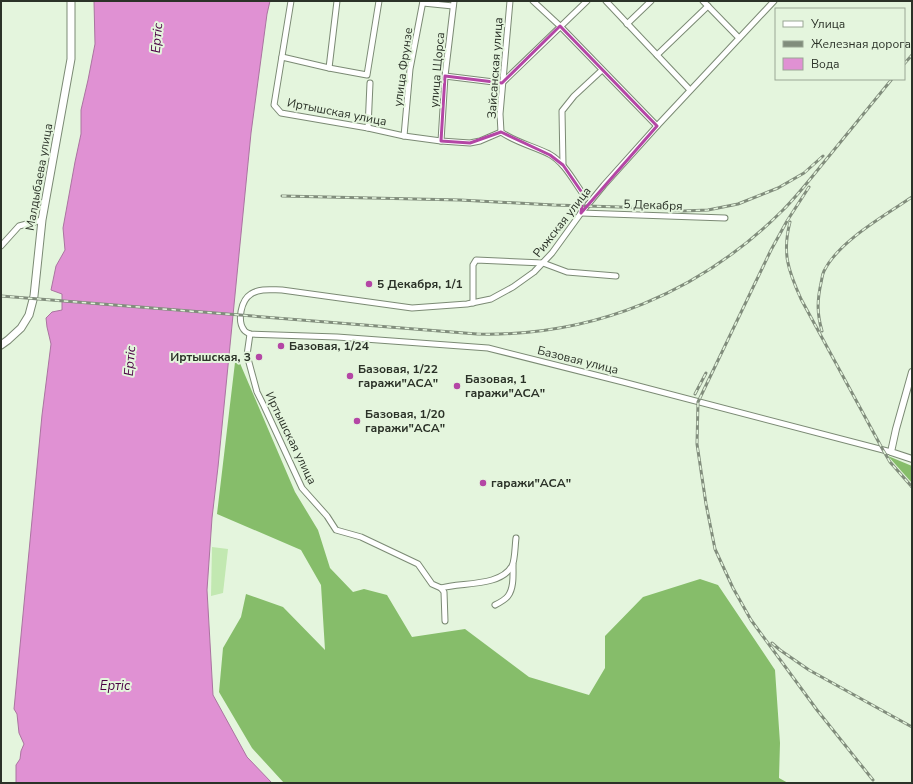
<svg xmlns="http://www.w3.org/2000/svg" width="913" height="784" font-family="'Nunito Sans',sans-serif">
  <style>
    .green { fill: #c2e8b1 }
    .forest { fill: #86bd6a }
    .water { fill: #e091d3; stroke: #aa74a0 }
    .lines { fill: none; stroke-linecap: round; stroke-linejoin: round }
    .minor-casing { stroke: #7b8a74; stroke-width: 7 }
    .tertiary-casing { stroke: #7b8a74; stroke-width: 8 }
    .secondary-casing { stroke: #7b8a74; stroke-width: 9 }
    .minor { stroke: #fff; stroke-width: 5 }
    .tertiary { stroke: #fff; stroke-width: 6 }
    .secondary { stroke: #fff; stroke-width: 7 }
    .rail-casing { stroke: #818d7c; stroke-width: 3 }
    .rail { stroke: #e4f5dd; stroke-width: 1.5; stroke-dasharray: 4.5; stroke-linecap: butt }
    .marked { fill: none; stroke: #b446a5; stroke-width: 3; stroke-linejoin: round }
    .poi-dot { fill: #b446a5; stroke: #e4f5dd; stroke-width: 1.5 }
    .labels { text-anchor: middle; stroke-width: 4; stroke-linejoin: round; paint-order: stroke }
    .street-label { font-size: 12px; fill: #2b3228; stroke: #e4f5dd }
    .poi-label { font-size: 12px; font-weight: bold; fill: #2b3228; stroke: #e4f5dd; text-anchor: start }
    .water-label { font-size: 13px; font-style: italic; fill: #4a0143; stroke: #e4f5dd }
  </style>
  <rect width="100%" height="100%" fill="#e4f5dd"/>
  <path class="green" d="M212,547L228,549L223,593L211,596Z"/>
  <g class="forest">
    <path d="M236,354L295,492L318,530L330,568L353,592L364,589L387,595L412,637L465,629L529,677L589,695L605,668V636L643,597L700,579L718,585L775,670L780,743L779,778L788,783H284L252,748L219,692L223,648L241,617L246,594L283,607L325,650L321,585L301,550L217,514Z"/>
    <path d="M888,456L912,466V483Z"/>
  </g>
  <path class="water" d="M94,1H270L267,14L251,133L218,467L212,518L207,590L213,695L247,757L272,783H16V765L20,759L21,751L24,744L19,733L17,714L14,709L42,415L51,344L47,327L46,318L52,312L62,310V294L51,290L56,266L65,250L63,228L75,162L81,134V110L88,80L95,44Z"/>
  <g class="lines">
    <defs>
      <g id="minor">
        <path d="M291,1L274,105L281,113L368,128L404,136L441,141L470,143L480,141L501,132"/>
        <path d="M510,1L500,114L501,132C515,142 533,146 549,154C564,162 573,180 583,194L581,213L725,218"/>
        <path d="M533,1L560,26L657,126"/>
        <path d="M606,1L690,90"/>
        <path d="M703,1L739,38"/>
        <path d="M774,1L657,126L604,185L581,213L552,253L534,272L513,287L491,299L467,304L412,308L282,290C272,290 260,288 251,294C241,300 237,321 244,330C245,332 248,333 250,334L337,337L488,348L623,382L891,452"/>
        <path d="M423,3L453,6"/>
        <path d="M627,24L651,1"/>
        <path d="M657,55L708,6"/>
        <path d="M282,57L329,68L367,75L379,1"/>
        <path d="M329,68L337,1"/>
        <path d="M445,76L502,83L587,1"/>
        <path d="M368,128L370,83"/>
        <path d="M404,136L410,69L423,1"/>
        <path d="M441,141L445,76L454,1"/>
        <path d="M563,165L562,111L574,96L602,70"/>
        <path d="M1,246L19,226L42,220"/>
        <path d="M473,303V265L476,260L543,263L567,272L616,276"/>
        <path d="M250,334L247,355L257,392L264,406L302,488L327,516L336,530L361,537L418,564L432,584L441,588L444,592L445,621"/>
        <path d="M441,588C462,582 500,587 512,566C515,561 515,545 516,538"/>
        <path d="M495,605C499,603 505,600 508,596C514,588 513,575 513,565"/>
      </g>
      <path id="tertiary" d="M912,372L896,429L891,452L912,459"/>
      <path id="secondary" d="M1,345L8,340L21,328L29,315L34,296L42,220L71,59V1"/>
    </defs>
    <use href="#minor" class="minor-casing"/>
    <use href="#tertiary" class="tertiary-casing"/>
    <use href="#secondary" class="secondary-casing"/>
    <use href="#minor" class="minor"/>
    <use href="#tertiary" class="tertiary"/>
    <use href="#secondary" class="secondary"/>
    <defs>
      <g id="rail">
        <path d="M904,64L912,55"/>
        <path d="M809,187L787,221L771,250L698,402L697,444L706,504L715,549L733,588L751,620L817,710L873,780"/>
        <path d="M282,196L460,200L554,205L652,208L683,211L708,210L738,204L778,188L804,173L823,156"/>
        <path d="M790,222C782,253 788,270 801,299L883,450L890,462L912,487"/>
        <path d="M1,296L477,334C594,337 701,292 783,210C798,195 811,178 825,161C847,134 869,107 892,79"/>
        <path d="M822,331C817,314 817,301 821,283C822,279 822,275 824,271C839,241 884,216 912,197"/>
        <path d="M695,394L706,373"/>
        <path d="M772,643L780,650L809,670L912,727"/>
      </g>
    </defs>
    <use href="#rail" class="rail-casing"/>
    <use href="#rail" class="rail"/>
  </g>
  <path class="marked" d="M560,26L657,126L581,213L583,194L563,165L550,155L501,132L470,143L441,141L445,76L502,83Z"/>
  <g class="poi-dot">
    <circle cx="369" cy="284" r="4"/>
    <circle cx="281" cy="346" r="4"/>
    <circle cx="259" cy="357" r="4"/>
    <circle cx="350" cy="376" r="4"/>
    <circle cx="457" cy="386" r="4"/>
    <circle cx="357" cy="421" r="4"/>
    <circle cx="483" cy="483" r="4"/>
  </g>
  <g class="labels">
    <g class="street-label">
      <text transform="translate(403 67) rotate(-82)" y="4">улица Фрунзе</text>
      <text transform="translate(495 68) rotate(-86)" y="4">Зайсанская улица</text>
      <text transform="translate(437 70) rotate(-85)" y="4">улица Щорса</text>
      <text transform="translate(337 112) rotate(11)" y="4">Иртышская улица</text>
      <text transform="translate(39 177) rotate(-80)" y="4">Малдыбаева улица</text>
      <text transform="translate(653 205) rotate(2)" y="4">5 Декабря</text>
      <text transform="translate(562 222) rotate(-52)" y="4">Рижская улица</text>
      <text transform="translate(578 360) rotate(14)" y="4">Базовая улица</text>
      <text transform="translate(291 438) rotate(64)" y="4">Иртышская улица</text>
    </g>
    <g class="poi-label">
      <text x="377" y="288">5 Декабря, 1/1</text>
      <text x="289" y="350">Базовая, 1/24</text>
      <text x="251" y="361" text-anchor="end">Иртышская, 3</text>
      <text x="358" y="373">Базовая, 1/22<tspan x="358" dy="14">гаражи"ACА"</tspan></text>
      <text x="465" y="383">Базовая, 1<tspan x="465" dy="14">гаражи"ACА"</tspan></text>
      <text x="365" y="418">Базовая, 1/20<tspan x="365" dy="14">гаражи"ACА"</tspan></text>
      <text x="491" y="487">гаражи"ACА"</text>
    </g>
    <g class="water-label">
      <text transform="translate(156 38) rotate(-85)" y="5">Ертіс</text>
      <text transform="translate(129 361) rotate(-85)" y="5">Ертіс</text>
      <text x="115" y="690">Ертіс</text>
    </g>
  </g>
  <rect width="913" height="784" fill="none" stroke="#2b3228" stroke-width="4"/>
  <rect x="775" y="8" width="130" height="72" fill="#e4f5dd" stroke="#9aa795"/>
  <rect x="783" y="21" width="20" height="6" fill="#ffffff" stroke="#9aa795"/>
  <text x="811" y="28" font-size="12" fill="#2b3228">Улица</text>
  <rect x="783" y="41" width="20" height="6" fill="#818d7c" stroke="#9aa795"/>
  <text x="811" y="48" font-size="12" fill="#2b3228">Железная дорога</text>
  <rect x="783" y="58" width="20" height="12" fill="#e091d3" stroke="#9aa795"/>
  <text x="811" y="68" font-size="12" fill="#2b3228">Вода</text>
</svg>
